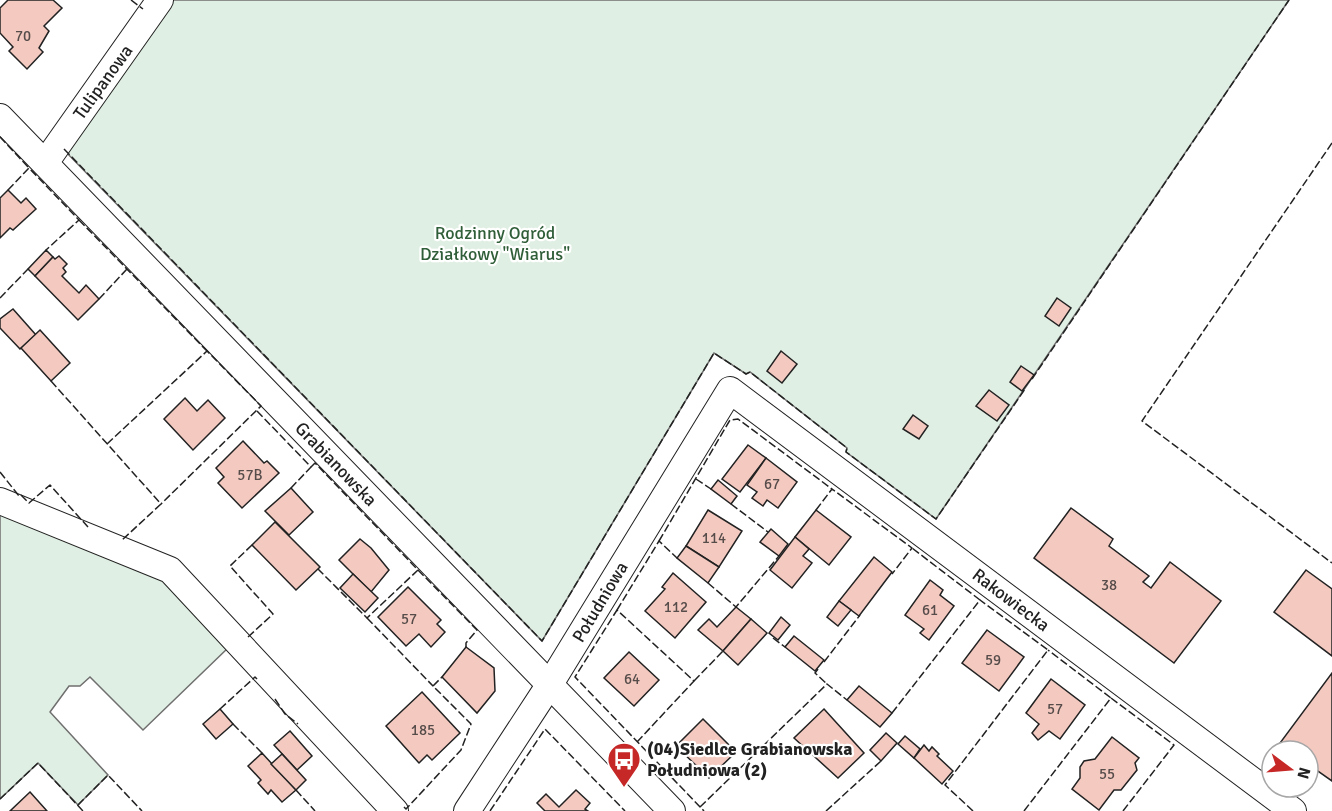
<svg xmlns="http://www.w3.org/2000/svg" width="1332" height="811" font-family="Signika,sans-serif">
  <style>
    .green { fill: #e0efe3; stroke: #6f6f6f; stroke-width: 1.5 }
    .building { fill: #f3c9c0; stroke: #222; stroke-width: 1.5 }
    .lines { fill: none; stroke-linecap: round; stroke-linejoin: round }
    .minor-casing { stroke: #222; stroke-width: 28 }
    .minor { stroke: #fff; stroke-width: 26 }
    .fence { stroke: #222; stroke-width: 1.5; stroke-dasharray: 8 3; stroke-linecap: butt }
    .labels { text-anchor: middle; stroke-width: 4.5; stroke-linejoin: round; paint-order: stroke }
    .number-label { font-size: 15px; fill: #564c4a }
    .street-label { font-size: 18px; fill: #222; stroke: #fff }
    .park-label { font-size: 18px; fill: #2f5e38; stroke: #fff }
    .poi-label { font-size: 18px; font-weight: bold; fill: #222; stroke: #fff; text-anchor: start }
  </style>
  <rect width="100%" height="100%" fill="#fff"/>
  <g class="green">
    <path d="M168,0H1289L936,519L846,452L847,448L750,372L746,374L714,353L542,641L63,149Z"/>
    <path d="M0,509L166,579L229,647L143,730L90,677L80,686H69L50,712L108,775L78,805L38,763L0,799Z"/>
  </g>
  <g class="building">
    <path d="M8,0H53L62,8L44,26L49,31L39,48L43,52L27,69L9,51L13,47L0,33V8Z"/>
    <path d="M8,190L21,203L26,198L36,209L13,230L10,228L0,238V198Z"/>
    <path d="M46,250L53,257L35,276L28,269Z"/>
    <path d="M59,256L67,264L63,268L66,272L62,276L79,293L86,285L99,299L78,320L35,276L53,257L55,259Z"/>
    <path d="M1057,298L1071,308L1059,326L1045,316Z"/>
    <path d="M13,309L36,335L20,349L0,328V319Z"/>
    <path d="M40,330L70,363L51,381L21,348Z"/>
    <path d="M781,351L797,364L782,383L767,371Z"/>
    <path d="M1021,366L1034,375L1022,391L1010,382Z"/>
    <path d="M989,390L1009,405L997,421L976,406Z"/>
    <path d="M185,398L197,411L208,400L225,418L193,450L164,419Z"/>
    <path d="M913,415L928,426L919,439L903,429Z"/>
    <path d="M243,441L264,463L267,461L279,473L242,508L218,483L224,477L216,468Z"/>
    <path d="M748,445L766,458L740,492L722,479Z"/>
    <path d="M766,458L797,482L778,508L767,500L763,506L752,498L757,492L747,485Z"/>
    <path d="M718,480L737,496L731,504L711,489Z"/>
    <path d="M291,488L313,512L289,535L265,511Z"/>
    <path d="M1071,508L1113,539L1109,546L1149,576L1143,582L1151,588L1170,562L1221,601L1174,663L1034,558Z"/>
    <path d="M708,510L742,531L719,567L686,546Z"/>
    <path d="M816,510L851,537L829,565L795,537Z"/>
    <path d="M275,522L320,567L296,590L252,545Z"/>
    <path d="M771,529L788,544L779,556L760,542Z"/>
    <path d="M795,537L809,549L803,556L812,563L792,588L770,570Z"/>
    <path d="M360,539L371,548L389,570L371,592L339,560Z"/>
    <path d="M686,546L719,567L708,583L677,558Z"/>
    <path d="M874,557L892,572L859,616L839,601Z"/>
    <path d="M1306,570L1332,589V656L1274,612Z"/>
    <path d="M673,573L706,602L675,638L645,611L665,589L662,587Z"/>
    <path d="M353,574L378,598L365,612L340,588Z"/>
    <path d="M930,580L943,590L940,595L954,606L929,640L920,633L924,629L905,615Z"/>
    <path d="M408,587L441,620L437,624L445,632L431,647L419,634L406,646L378,617Z"/>
    <path d="M839,601L851,610L838,626L827,617Z"/>
    <path d="M736,607L751,619L723,651L698,630L709,619L717,627Z"/>
    <path d="M781,617L790,625L778,640L769,633Z"/>
    <path d="M751,619L767,633L738,665L723,651Z"/>
    <path d="M987,630L1024,657L999,691L962,663Z"/>
    <path d="M794,636L824,660L815,671L785,647Z"/>
    <path d="M466,647L494,668L495,691L477,713L442,677Z"/>
    <path d="M629,652L659,680L634,706L604,678Z"/>
    <path d="M1332,673V781L1308,764V751H1291L1280,743Z"/>
    <path d="M1051,679L1085,705L1060,739L1049,731L1038,740L1032,733L1039,724L1026,713Z"/>
    <path d="M859,686L892,713L880,727L847,700Z"/>
    <path d="M422,692L460,733L432,760L427,755L419,763L386,726Z"/>
    <path d="M220,709L233,724L216,739L203,724Z"/>
    <path d="M824,709L864,753L838,778L794,738Z"/>
    <path d="M703,719L736,752L709,778L676,746Z"/>
    <path d="M290,731L312,756L297,770L274,745Z"/>
    <path d="M886,733L897,743L881,761L870,750Z"/>
    <path d="M905,736L920,749L914,758L898,744Z"/>
    <path d="M1112,737L1139,758L1135,763L1137,770L1121,790H1114L1099,810L1072,789L1080,778V767L1084,761L1095,759Z"/>
    <path d="M924,745L929,751L932,747L939,754L937,756L953,771L942,784L914,758Z"/>
    <path d="M262,753L296,790L282,802L271,790L268,794L258,783L261,780L248,766Z"/>
    <path d="M282,754L306,780L296,790L271,764Z"/>
    <path d="M576,790L590,803L585,809L588,811H545L537,803L546,794L559,807Z"/>
    <path d="M30,792L47,811H10Z"/>
  </g>
  <g class="lines">
    <defs>
      <g id="minor">
        <path d="M0,117L672,811"/>
        <path d="M45,163L160,0"/>
        <path d="M0,501L170,570L395,811"/>
        <path d="M467,811L550,684L730,390L1293,811"/>
      </g>
    </defs>
    <use href="#minor" class="minor-casing"/>
    <use href="#minor" class="minor"/>
    <g class="fence">
      <path d="M131,0L143,9"/>
      <path d="M0,137L29,168"/>
      <path d="M1332,143L1142,421L1332,563"/>
      <path d="M64,149L542,641L714,353L746,374L750,372L847,448L846,452L936,519L1025,389"/>
      <path d="M8,190L29,168L79,220L46,250"/>
      <path d="M79,220L207,351"/>
      <path d="M0,298L28,269"/>
      <path d="M99,299L127,269"/>
      <path d="M1032,379L1289,0"/>
      <path d="M51,381L161,504L121,541"/>
      <path d="M257,411L311,467L291,488"/>
      <path d="M107,444L207,351L261,406L161,504"/>
      <path d="M311,467L315,463L418,570L367,618L318,569"/>
      <path d="M0,472L19,496"/>
      <path d="M696,479L711,489"/>
      <path d="M21,495L29,503L50,485L88,527"/>
      <path d="M731,504L768,532"/>
      <path d="M816,510L832,489L912,548L892,574"/>
      <path d="M659,541L730,420L738,419L832,489"/>
      <path d="M418,570L477,630L466,643V647"/>
      <path d="M708,583L736,607L779,556"/>
      <path d="M617,610L659,541L677,558"/>
      <path d="M367,618L433,686"/>
      <path d="M248,637L273,614L230,566L252,545"/>
      <path d="M773,638L785,647"/>
      <path d="M824,662L860,615"/>
      <path d="M818,669L815,673L827,684"/>
      <path d="M694,681L723,651"/>
      <path d="M1111,698L1174,745L1123,811"/>
      <path d="M275,699L285,714L298,724"/>
      <path d="M220,709L255,677L257,679"/>
      <path d="M892,713L980,600L912,548"/>
      <path d="M233,724L262,753"/>
      <path d="M637,742L694,681L617,610L575,677L704,811"/>
      <path d="M296,790L315,811"/>
      <path d="M0,799L38,763L83,811"/>
      <path d="M78,805L108,775L142,811"/>
      <path d="M404,807L406,809L461,750L471,724L433,686L442,677"/>
      <path d="M700,807L827,684L847,700"/>
      <path d="M490,811L545,729L625,811"/>
      <path d="M826,811L881,761"/>
      <path d="M973,811L945,785L1048,650L980,600"/>
      <path d="M1024,811L1111,698L1048,650"/>
    </g>
  </g>
  <defs>
    <symbol id="bus-pin" viewBox="-11 -11 22 30"><path d="M0 17L-7.5 6A9.5 9.5 0 1 1 7.5 6Z" fill="#c62828" stroke="#fff"/><path d="M-5-6H5V4H4V6H2V4H-2V6H-4V4H-5ZM-3.5-4V0h7V-4ZM-3.5 1.2v1.5H-2V1.2ZM2 1.2v1.5H3.5V1.2Z" fill="#fff"/></symbol>
  </defs>
  <g fill-rule="evenodd">
    <use href="#bus-pin" x="605" y="740" width="38" height="52"/>
  </g>
  <g class="labels">
    <g class="number-label">
      <text x="23" y="41">70</text>
      <text x="250" y="480">57B</text>
      <text x="772" y="489">67</text>
      <text x="714" y="543">114</text>
      <text x="1109" y="590">38</text>
      <text x="676" y="612">112</text>
      <text x="930" y="615">61</text>
      <text x="409" y="624">57</text>
      <text x="993" y="665">59</text>
      <text x="632" y="684">64</text>
      <text x="1055" y="714">57</text>
      <text x="423" y="735">185</text>
      <text x="1107" y="779">55</text>
    </g>
    <g class="street-label">
      <text transform="translate(103 82) rotate(-54)" y="6">Tulipanowa</text>
      <text transform="translate(336 464) rotate(46)" y="6">Grabianowska</text>
      <text transform="translate(1011 600) rotate(37)" y="6">Rakowiecka</text>
      <text transform="translate(600 602) rotate(-59)" y="6">Południowa</text>
    </g>
    <g class="park-label">
      <text x="495" y="239">Rodzinny Ogród<tspan x="495" dy="21">Działkowy "Wiarus"</tspan></text>
    </g>
    <g class="poi-label">
      <text x="647" y="755">(04)Siedlce Grabianowska<tspan x="647" dy="21">Południowa (2)</tspan></text>
    </g>
  </g>
  <g transform="translate(1290 769) rotate(106)"><circle r="28" fill="#ffffff" stroke="#a7a7a7" stroke-width="1.5"/>
  <path d="M0-4.5L10 22L0 15L-10 22Z" fill="#c62828"/>
  <text y="-9" font-size="16" font-weight="bold" text-anchor="middle" fill="#222222">N</text>
  </g>
</svg>
